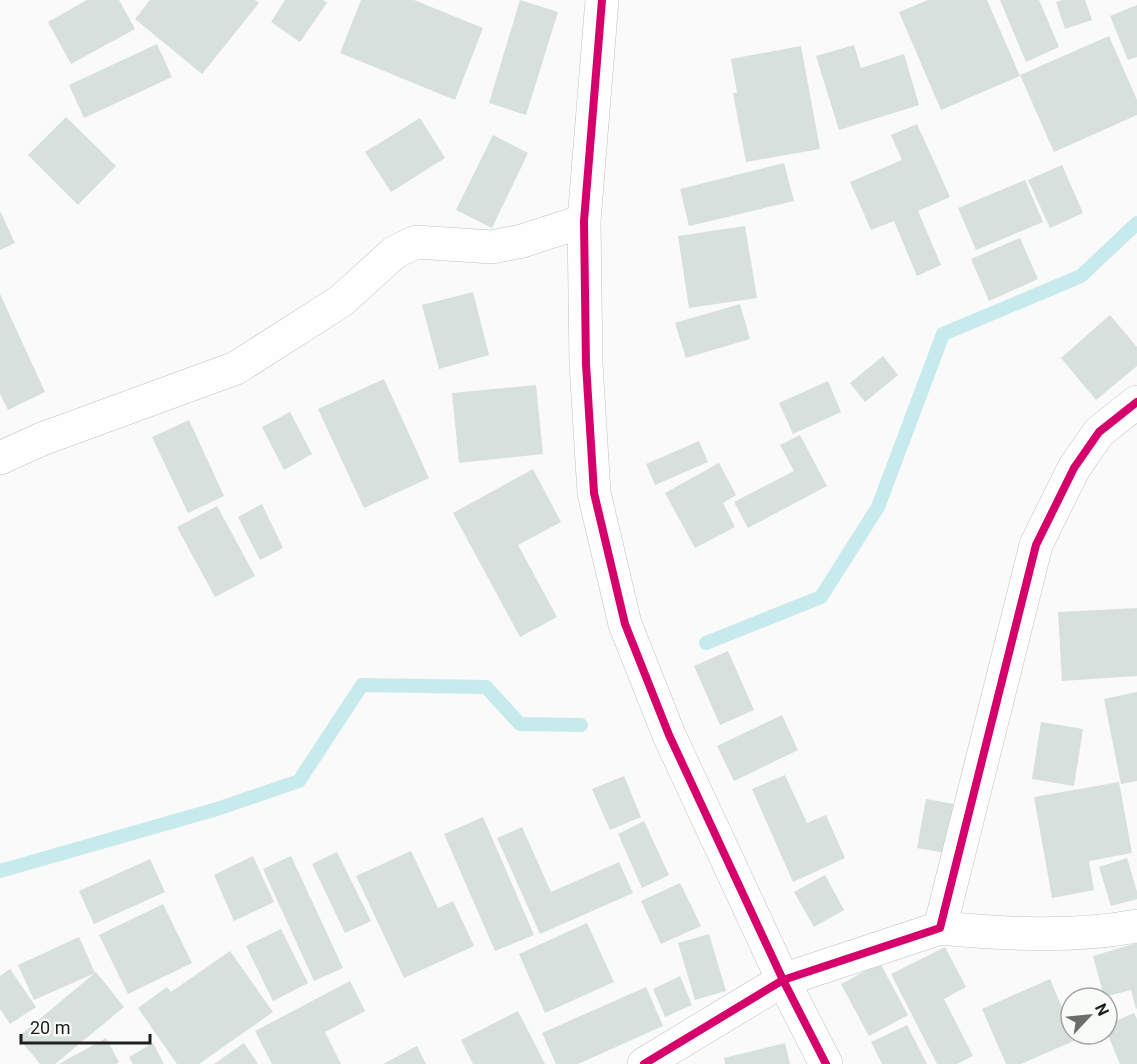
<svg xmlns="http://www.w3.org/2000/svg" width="1137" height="1064" font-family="Roboto,sans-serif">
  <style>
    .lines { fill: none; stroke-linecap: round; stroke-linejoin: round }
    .stream { stroke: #c7eaed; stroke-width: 14 }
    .building { fill: #d7e0dc }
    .minor-casing { stroke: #c1c2c1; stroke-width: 34 }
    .minor { stroke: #fefefe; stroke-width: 33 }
    .cycleway-casing { stroke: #f8fbf8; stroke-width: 11 }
    .cycleway { stroke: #d6006c; stroke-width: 8 }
  </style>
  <rect width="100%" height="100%" fill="#f9faf9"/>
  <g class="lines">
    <g class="stream">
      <path d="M706,643L821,597L878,507L943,334L1081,276L1137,223"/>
      <path d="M0,871L217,809L299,781L362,685L486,687L520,724L581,725"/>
    </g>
  </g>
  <g class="building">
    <path d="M87,0H119L135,29L71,64L48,22Z"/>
    <path d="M150,0H255L259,3L202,74L135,19Z"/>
    <path d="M285,0H323L327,3L300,42L271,22Z"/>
    <path d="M361,0H414L483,28L455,100L340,53Z"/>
    <path d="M520,0L558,12L526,115L489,103Z"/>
    <path d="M928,0H987L1020,76L941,110L899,12Z"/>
    <path d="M1000,0H1039L1059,47L1026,62Z"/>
    <path d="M1062,0H1085L1092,20L1065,29L1056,2Z"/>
    <path d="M1137,5V57L1128,60L1110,16Z"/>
    <path d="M1109,36L1137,100V115L1054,152L1020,75Z"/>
    <path d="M157,44L172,77L84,118L69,85Z"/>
    <path d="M854,45L861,68L904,54L919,105L839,130L816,56Z"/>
    <path d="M801,46L820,149L746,162L733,93H737L731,59Z"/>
    <path d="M66,117L116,166L78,205L28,155Z"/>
    <path d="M420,118L445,158L391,192L365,152Z"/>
    <path d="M917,124L950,197L918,211L941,265L917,276L894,221L871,230L850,182L902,160L891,135Z"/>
    <path d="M493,135L528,153L492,228L456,210Z"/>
    <path d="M784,163L794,201L689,226L680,189Z"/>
    <path d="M1062,165L1083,213L1050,228L1028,180Z"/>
    <path d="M1025,180L1043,222L976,250L958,208Z"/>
    <path d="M0,211L15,243L0,250Z"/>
    <path d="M745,226L757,298L689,308L678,236Z"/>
    <path d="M1020,238L1038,279L989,301L971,259Z"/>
    <path d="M473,292L489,355L439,369L422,305Z"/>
    <path d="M0,294L45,392L8,410L0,394Z"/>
    <path d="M740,304L750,339L686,358L675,323Z"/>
    <path d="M1110,315L1137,347V366L1096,400L1061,358Z"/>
    <path d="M883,356L898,375L865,402L850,383Z"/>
    <path d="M384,379L429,478L364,508L318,409Z"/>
    <path d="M828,381L841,412L793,434L779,403Z"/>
    <path d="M536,385L543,454L459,463L452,393Z"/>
    <path d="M290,412L312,454L284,470L262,427Z"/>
    <path d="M189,420L224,496L188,513L152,437Z"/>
    <path d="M800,435L827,486L748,528L734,502L794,471L780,445Z"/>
    <path d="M699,441L708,462L655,485L646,464Z"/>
    <path d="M719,463L736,495L723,503L735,527L695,548L665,493Z"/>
    <path d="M533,469L561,522L518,545L557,617L520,637L453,513Z"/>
    <path d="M262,504L283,548L260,560L238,517Z"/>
    <path d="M217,506L255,576L215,597L177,527Z"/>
    <path d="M1137,608V676L1062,681L1058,612Z"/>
    <path d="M728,651L754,710L720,725L694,666Z"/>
    <path d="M1137,692V781L1121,784L1104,699Z"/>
    <path d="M782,715L798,750L734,781L717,746Z"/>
    <path d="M1041,722L1083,729L1074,786L1032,779Z"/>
    <path d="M785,775L807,823L826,815L845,858L793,882L752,789Z"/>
    <path d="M624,776L641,817L610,830L592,789Z"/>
    <path d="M1119,782L1132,853L1089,861L1094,890L1052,898L1034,797Z"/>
    <path d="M926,799L954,804L946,853L917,848Z"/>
    <path d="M483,817L534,935L495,951L444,834Z"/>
    <path d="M644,821L669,875L642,888L618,834Z"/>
    <path d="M522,827L551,892L619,862L633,893L540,934L497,838Z"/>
    <path d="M411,851L438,908L453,901L474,946L404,978L356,876Z"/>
    <path d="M337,852L371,921L345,933L312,864Z"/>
    <path d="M253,856L274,902L234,921L214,875Z"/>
    <path d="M291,856L343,968L314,981L263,869Z"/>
    <path d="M1127,858L1137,892V899L1111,906L1099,867Z"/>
    <path d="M150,859L165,892L94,924L79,891Z"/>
    <path d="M825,875L844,910L814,927L794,892Z"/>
    <path d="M680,883L701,926L661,944L641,901Z"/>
    <path d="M163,904L192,963L128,994L99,935Z"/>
    <path d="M587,923L614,982L545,1013L519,954Z"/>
    <path d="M281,929L308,983L273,1001L246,946Z"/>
    <path d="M709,934L726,991L695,1000L678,943Z"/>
    <path d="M79,937L95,973L34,1000L18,965Z"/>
    <path d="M1137,943V1008L1136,1009L1131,990L1104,997L1093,956Z"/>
    <path d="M945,947L966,987L944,999L973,1056L957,1064H937L891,974Z"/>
    <path d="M230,951L273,1012L199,1064H177L138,1008L167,987L171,992Z"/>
    <path d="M880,963L908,1015L869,1036L841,984Z"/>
    <path d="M10,969L36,1007L10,1024L0,1009V976Z"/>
    <path d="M96,972L124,1007L55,1064H40L18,1037Z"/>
    <path d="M680,976L692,1005L665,1017L653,989Z"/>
    <path d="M1050,979L1071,1029V1034H1073L1076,1040L1021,1064H1006L982,1009Z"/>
    <path d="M350,981L365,1011L325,1032L341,1064H272L255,1031Z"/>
    <path d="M646,987L663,1026L578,1064H556L542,1033Z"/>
    <path d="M518,1011L545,1064H473L461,1040Z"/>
    <path d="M1134,1013L1137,1019V1064H1120L1107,1033V1025Z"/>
    <path d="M907,1025L927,1064H882L871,1042Z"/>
    <path d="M106,1038L119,1062L116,1064H59Z"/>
    <path d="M153,1043L164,1064H133L129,1057Z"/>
    <path d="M244,1043L258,1064H214Z"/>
    <path d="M785,1043L790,1064H725L724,1058Z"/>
    <path d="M417,1046L426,1064H383Z"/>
  </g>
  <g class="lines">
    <defs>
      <g id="minor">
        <path d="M602,0L584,221L586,364L594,493L625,624L669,735L783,980L826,1064"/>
        <path d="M0,458L42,439L236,368L341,301L395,252L416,242L492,247L522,241L584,221"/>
        <path d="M940,928C1005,934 1072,938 1137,926"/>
        <path d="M644,1064L783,980L940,928L1036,545L1074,468L1099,432L1137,402"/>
      </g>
    </defs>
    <use href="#minor" class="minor-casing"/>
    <use href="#minor" class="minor"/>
    <defs>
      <g id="cycleway">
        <path d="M602,0L584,221L586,364L594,493L625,624L669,735L783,980L826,1064"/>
        <path d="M644,1064L783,980L940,928L1036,545L1074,468L1099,432L1137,402"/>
      </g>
    </defs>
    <use href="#cycleway" class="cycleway-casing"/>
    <use href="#cycleway" class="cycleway"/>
  </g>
  <g transform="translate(1089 1016) rotate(64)"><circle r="28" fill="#f8fbf8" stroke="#a2a4a1" stroke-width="1.5"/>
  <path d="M0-4.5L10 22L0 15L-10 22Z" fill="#6c6d6b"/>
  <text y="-9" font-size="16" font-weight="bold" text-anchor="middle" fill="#20211f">N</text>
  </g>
  <path d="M21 1034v9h129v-9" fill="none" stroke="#20211f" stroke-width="3"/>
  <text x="30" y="1034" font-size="18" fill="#20211f" stroke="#f8fbf8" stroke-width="4.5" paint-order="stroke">20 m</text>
</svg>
